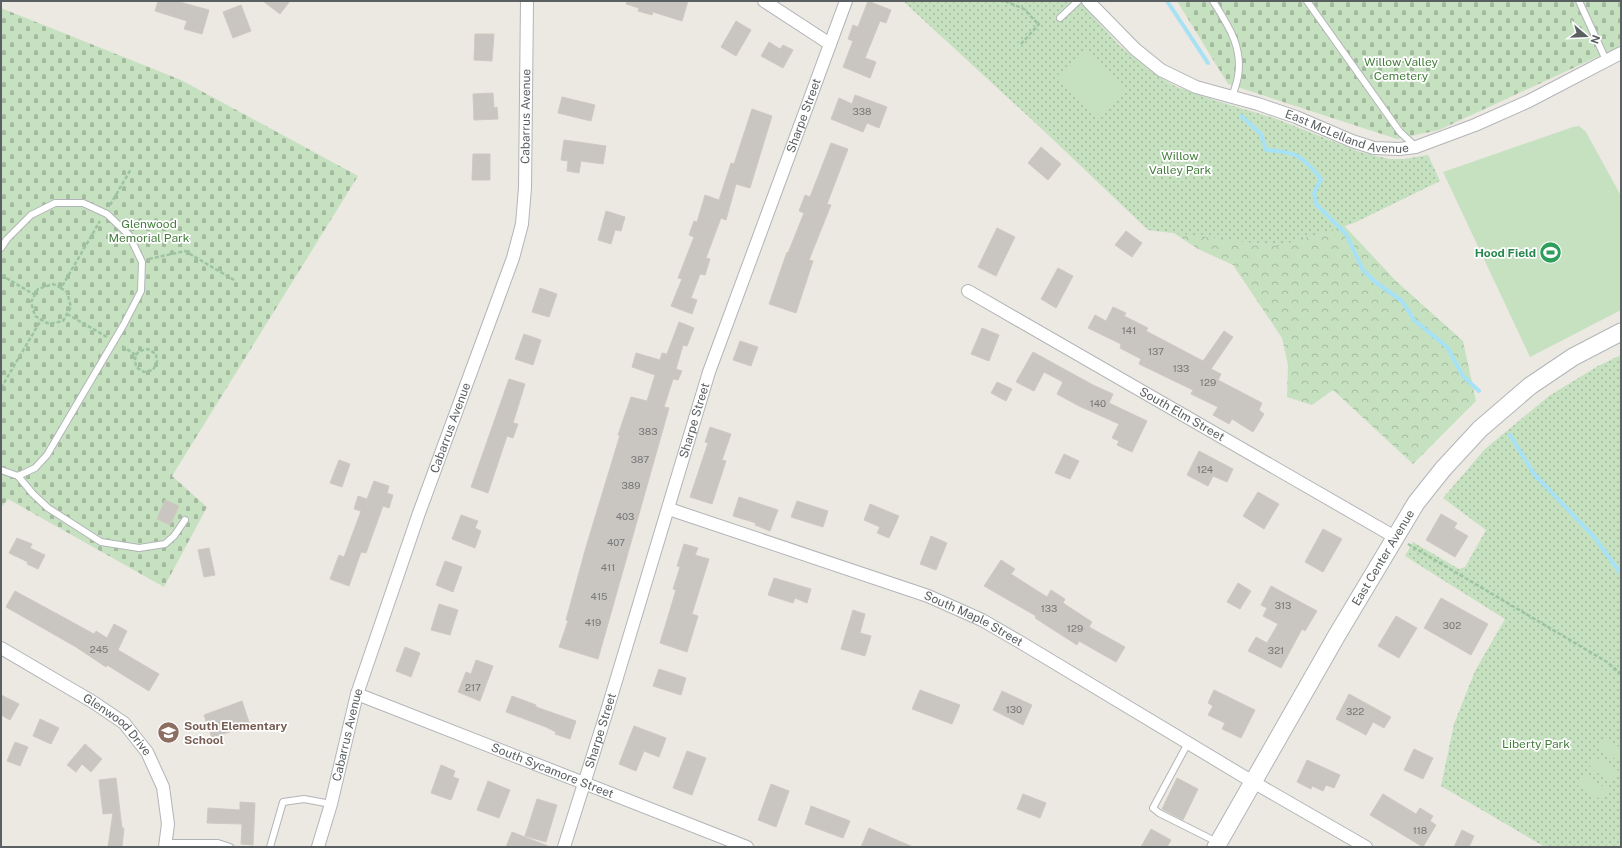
<svg xmlns="http://www.w3.org/2000/svg" width="1622" height="848" font-family="'Public Sans',sans-serif">
  <style>
    .forest { fill: url(#forest-crowns) }
    .cemetery { fill: url(#cemetery-stones) }
    .park { fill: url(#park-dots) }
    .pitch { fill: #c6e1c0 }
    .lines { fill: none; stroke-linecap: round; stroke-linejoin: round }
    .stream { stroke: #a7e1f6; stroke-width: 4 }
    .building { fill: #c9c5c0; stroke: #d0c9c1 }
    .lane-casing { stroke: #b2b5b8; stroke-width: 8 }
    .street-casing { stroke: #b2b5b8; stroke-width: 14 }
    .secondary-casing { stroke: #b1b6b8; stroke-width: 19 }
    .path { stroke: #9cc4a0; stroke-width: 2.5; stroke-dasharray: 4 2; stroke-linecap: butt }
    .lane { stroke: #fff; stroke-width: 6 }
    .street { stroke: #fff; stroke-width: 12 }
    .secondary { stroke: #fff; stroke-width: 17 }
    .labels { text-anchor: middle; stroke-width: 3.5; stroke-linejoin: round; paint-order: stroke }
    .number-label { font-size: 10px; fill: #767879 }
    .park-label { font-size: 12px; fill: #447e3c; stroke: #fff }
    .street-label { font-size: 12px; fill: #5a5f61; stroke: #fff }
    .leisure-label { font-size: 12px; font-weight: bold; fill: #27864d; stroke: #fff; text-anchor: end }
    .education-label { font-size: 12px; font-weight: bold; fill: #785e54; stroke: #fff; text-anchor: start }
  </style>
  <defs>
    <pattern id="forest-crowns" width="20" height="18" patternUnits="userSpaceOnUse"><rect width="20" height="18" fill="#c6e1c0"/><path d="M2 6a3 3 0 1 1 6 0M12 15a3 3 0 1 1 6 0" fill="none" stroke="#a4ba9f"/></pattern>
    <pattern id="cemetery-stones" width="16" height="16" patternUnits="userSpaceOnUse"><rect width="16" height="16" fill="#c6e1c0"/><path d="M2 7V4a2 2 0 0 1 4 0v3zM10 15v-3a2 2 0 0 1 4 0v3z" fill="#a4ba9f"/></pattern>
    <pattern id="park-dots" width="8" height="8" patternUnits="userSpaceOnUse"><rect width="8" height="8" fill="#c6e1c0"/><path d="M2 2h.1M6 6h.1" fill="none" stroke="#a4ba9f" stroke-width="1.8" stroke-linecap="round"/></pattern>
  </defs>
  <rect width="100%" height="100%" fill="#ece8e2"/>
  <path class="forest" d="M1294,172L1396,281L1463,341L1476,401L1413,464L1333,390L1312,405L1287,397L1288,365L1282,338L1233,265L1198,249L1151,218Z"/>
  <g class="cemetery">
    <path d="M1177,1H1621V46L1439,130L1397,139L1228,84Z"/>
    <path d="M1,8L181,80L358,176L172,476L207,507L164,587L8,499L1,508Z"/>
  </g>
  <g class="park">
    <path d="M903,1H1079L1120,46L1156,75L1177,87L1217,101L1274,118L1360,152L1389,159H1404L1428,155L1440,181L1354,223L1279,246L1148,230L1042,129Z"/>
    <path d="M1621,355V847H1545L1441,786L1454,724L1475,671L1505,619L1405,556L1413,542L1459,569L1465,567L1486,530L1443,498L1485,449L1549,396L1598,366Z"/>
  </g>
  <g class="pitch">
    <path d="M1084,50L1124,91L1096,117L1057,76Z"/>
    <path d="M1579,126L1586,132L1621,196V310L1530,357L1443,172L1573,127Z"/>
    <path d="M1605,739L1621,748V762L1599,750Z"/>
    <path d="M1595,757L1619,771L1613,781L1589,768Z"/>
    <path d="M1584,776L1608,789L1602,800L1578,786Z"/>
  </g>
  <g class="lines">
    <g class="stream">
      <path d="M1167,1L1208,63"/>
      <path d="M1241,116L1261,134L1266,150C1296,152 1302,155 1321,179L1314,193L1316,204L1346,234L1363,270L1374,281L1402,301L1414,320L1447,347L1463,376L1479,391"/>
      <path d="M1510,435L1534,474L1595,538L1621,574"/>
    </g>
  </g>
  <g class="building">
    <path d="M158,1H176L209,10L202,34L184,29L187,21L155,11Z"/>
    <path d="M263,1H290L280,14Z"/>
    <path d="M627,1H688L682,21L653,12L652,15L638,11L639,8L626,4Z"/>
    <path d="M868,1L891,10L886,23L880,21L865,58L876,62L870,78L843,67L853,41L848,39L853,25L858,27Z"/>
    <path d="M241,5L251,31L233,38L223,12Z"/>
    <path d="M736,21L751,30L736,56L721,47Z"/>
    <path d="M475,34H494L492,61L474,60Z"/>
    <path d="M769,42L780,49L783,45L793,50L783,68L761,56Z"/>
    <path d="M493,93L494,108L497,107L498,119L474,120L473,94Z"/>
    <path d="M855,95L887,107L879,128L867,123L863,132L831,119L839,98L852,104Z"/>
    <path d="M562,97L595,105L591,121L558,113Z"/>
    <path d="M752,109L772,116L750,188L736,184L726,220L721,218L706,258L710,259L705,275L700,274L691,298L697,300L692,314L671,306L682,279L678,278L694,237L689,235L694,221L697,222L705,195L719,200L731,163L734,164Z"/>
    <path d="M564,140L606,146L603,164L581,161L579,173L567,171L568,161L561,160Z"/>
    <path d="M831,143L848,149L827,204L831,205L809,260L813,261L796,313L769,304L787,252L788,253L804,213L799,211L805,195L810,197Z"/>
    <path d="M1041,147L1061,164L1048,180L1028,163Z"/>
    <path d="M473,154H490V180H472Z"/>
    <path d="M606,211L625,217L621,231L615,230L611,244L598,240Z"/>
    <path d="M997,228L1015,237L996,276L978,267Z"/>
    <path d="M1126,231L1142,243L1132,257L1115,245Z"/>
    <path d="M1058,268L1073,276L1056,308L1041,299Z"/>
    <path d="M540,288L557,294L549,317L532,312Z"/>
    <path d="M1113,307L1126,313L1124,316L1148,328L1146,331L1203,361L1224,331L1233,337L1211,369L1221,374L1218,380L1262,403L1259,410L1264,414L1253,432L1232,419L1229,424L1213,415L1218,407L1191,394L1193,390L1139,364L1141,359L1120,348L1121,344L1088,328L1095,315L1106,321Z"/>
    <path d="M679,322L694,328L687,346L683,345L676,369L682,371L678,380L673,379L664,407L669,408L598,659L559,647L568,621L566,620L586,547L620,435H618L631,397L647,401L655,375L632,367L636,353L660,360L662,353L667,354Z"/>
    <path d="M982,328L999,335L989,361L971,354Z"/>
    <path d="M524,334L541,340L533,365L515,359Z"/>
    <path d="M740,341L758,347L751,366L733,360Z"/>
    <path d="M1033,352L1093,385L1113,394L1109,403L1147,421L1132,452L1117,445L1119,441L1112,438L1119,424L1079,406L1057,394L1063,382L1044,372L1034,391L1016,382Z"/>
    <path d="M509,379L525,384L513,423L518,424L513,438L507,436L488,493L471,487Z"/>
    <path d="M997,382L1012,389L1006,401L991,393Z"/>
    <path d="M710,427L731,434L722,460L726,461L712,504L690,497L708,443L705,442Z"/>
    <path d="M1199,451L1233,469L1227,482L1213,476L1208,486L1187,475Z"/>
    <path d="M1064,454L1079,461L1070,479L1055,473Z"/>
    <path d="M339,460L350,464L342,487L330,483Z"/>
    <path d="M374,481L389,486L387,493L393,495L389,508L383,506L366,553L361,552L349,586L330,579L339,555L344,557L361,511L354,509L358,496L367,499Z"/>
    <path d="M1258,492L1279,504L1264,529L1243,516Z"/>
    <path d="M739,497L778,510L770,531L755,525L756,523L733,516Z"/>
    <path d="M165,500L179,506L170,525L157,519Z"/>
    <path d="M797,501L828,511L823,527L791,517Z"/>
    <path d="M870,504L899,516L889,538L877,533L880,527L864,520Z"/>
    <path d="M1441,514L1457,523L1454,528L1468,536L1455,557L1426,540Z"/>
    <path d="M461,515L478,521L475,528L481,531L475,548L452,539Z"/>
    <path d="M1323,529L1342,539L1323,572L1305,562Z"/>
    <path d="M931,536L947,543L936,570L920,564Z"/>
    <path d="M17,538L32,544L30,548L45,555L38,569L27,564L28,562L9,553Z"/>
    <path d="M684,544L698,548L695,555L709,559L692,614L698,616L687,652L660,643L676,590L673,589L680,567L677,566Z"/>
    <path d="M209,548L215,575L204,577L198,550Z"/>
    <path d="M1001,560L1015,569L1011,574L1047,597L1051,590L1065,599L1063,603L1092,622L1089,627L1125,647L1116,662L1079,641L1077,645L1035,618L1036,616L984,586Z"/>
    <path d="M445,561L462,567L453,592L436,585Z"/>
    <path d="M774,578L811,589L807,603L795,598L793,603L768,595Z"/>
    <path d="M1238,583L1251,591L1240,609L1227,602Z"/>
    <path d="M1271,586L1317,611L1305,631L1302,629L1281,668L1248,651L1256,637L1267,643L1278,624L1263,616L1267,608L1261,605Z"/>
    <path d="M15,591L94,634L96,631L107,638L114,624L127,631L118,650L159,674L149,691L107,665L106,667L76,647L6,607Z"/>
    <path d="M1441,598L1488,624L1471,655L1424,628Z"/>
    <path d="M439,604L458,610L450,635L431,630Z"/>
    <path d="M853,610L865,614L860,633L871,636L865,656L841,649Z"/>
    <path d="M1396,616L1417,628L1399,658L1378,646Z"/>
    <path d="M405,647L420,653L411,677L396,671Z"/>
    <path d="M476,660L493,666L480,701L458,692L466,672L471,674Z"/>
    <path d="M659,669L686,678L681,695L653,686Z"/>
    <path d="M920,690L960,705L952,724L912,709Z"/>
    <path d="M1214,690L1255,710L1241,738L1222,729L1225,723L1208,715L1213,706L1208,703Z"/>
    <path d="M1002,691L1032,705L1023,725L993,710Z"/>
    <path d="M1349,694L1391,717L1384,728L1373,722L1366,735L1336,719Z"/>
    <path d="M1,695L19,704L10,720L1,715Z"/>
    <path d="M512,696L536,705V707L576,721L570,739L555,734L556,732L546,727L506,712Z"/>
    <path d="M242,701L250,725L212,738L204,715Z"/>
    <path d="M40,719L59,728L51,744L33,736Z"/>
    <path d="M634,726L666,738L659,757L644,751L636,771L619,764Z"/>
    <path d="M15,742L28,747L20,766L7,761Z"/>
    <path d="M85,744L102,759L91,772L82,764L76,772L67,765Z"/>
    <path d="M1414,749L1433,758L1423,779L1404,770Z"/>
    <path d="M687,751L706,758L692,795L673,788Z"/>
    <path d="M1307,760L1340,775L1334,788L1326,785L1323,791L1312,786L1311,789L1297,782Z"/>
    <path d="M441,765L455,771L453,777L459,779L451,800L431,793Z"/>
    <path d="M116,778L122,828H124L122,847H108L113,813L103,814L99,780Z"/>
    <path d="M1177,778L1198,789L1183,820L1162,809Z"/>
    <path d="M488,781L510,790L499,818L477,810Z"/>
    <path d="M771,784L789,791L776,827L758,820Z"/>
    <path d="M1023,794L1046,803L1040,818L1017,809Z"/>
    <path d="M1383,794L1416,814L1420,808L1433,816L1430,821L1436,825L1423,847L1370,815Z"/>
    <path d="M537,799L557,805L546,842L525,836Z"/>
    <path d="M240,802L255,803L253,845L241,844L242,824L207,823L208,808L240,810Z"/>
    <path d="M811,806L850,821L843,838L805,824Z"/>
    <path d="M869,828L913,847H861Z"/>
    <path d="M1151,829L1171,840L1167,847H1141Z"/>
    <path d="M1462,830L1474,836L1469,847H1454Z"/>
    <path d="M512,832L548,846V847H506Z"/>
  </g>
  <g class="lines">
    <defs>
      <g id="lane">
        <path d="M1213,1C1228,25 1243,47 1238,76C1237,83 1234,91 1232,97"/>
        <path d="M1307,1L1400,132L1415,146"/>
        <path d="M1579,1L1606,60"/>
        <path d="M1060,18L1078,1"/>
        <path d="M1,248L7,239L31,215L55,203H83L107,214L129,235L142,262L141,291L124,324L47,455L35,468L18,476L1,470"/>
        <path d="M18,476L33,494L48,508L101,542L139,548L165,544L174,536L185,520"/>
        <path d="M1188,743L1153,808L1159,813L1217,842"/>
        <path d="M166,843H218L230,847"/>
        <path d="M270,847L283,802L304,799L331,804"/>
      </g>
      <g id="street">
        <path d="M764,1L830,44"/>
        <path id="s1" d="M1088,1L1135,49L1161,70L1196,87L1258,104L1296,117L1352,141L1374,148L1399,149L1416,147L1475,125L1529,101L1621,53"/>
        <path id="s2" d="M968,291L1395,537"/>
        <path id="s3" d="M669,509L928,596L982,620L1020,642L1253,782L1366,847"/>
        <path id="s4" d="M1,648L93,702L124,723L147,752L163,787L168,824L165,847"/>
        <path id="s5" d="M357,694L747,847"/>
        <path id="s6" d="M318,847L331,804L357,694L419,513L513,258L522,224L525,188L527,1"/>
        <path id="s7" d="M564,847L606,714L709,372L846,1"/>
      </g>
      <g id="secondary">
        <path id="s8" d="M1216,847L1337,635L1416,503L1443,469L1480,429L1530,386L1573,357L1621,332"/>
      </g>
    </defs>
    <use href="#lane" class="lane-casing"/>
    <use href="#street" class="street-casing"/>
    <use href="#secondary" class="secondary-casing"/>
    <g class="path">
      <path d="M1005,1L1024,9L1039,25"/>
      <path d="M1021,44L1040,23"/>
      <path d="M110,205L131,169"/>
      <path d="M149,259L185,251L234,280"/>
      <path d="M1,275L35,295"/>
      <path d="M61,288L53,284L38,289L31,302L35,316L49,324L63,321L71,307L67,292L61,288L100,221"/>
      <path d="M67,314L107,337"/>
      <path d="M122,346L136,355L135,359L136,367L144,372L153,370L157,362L156,354L148,349L139,351L136,355"/>
      <path d="M1,388L41,320"/>
      <path d="M1408,544L1607,662L1621,674"/>
    </g>
    <use href="#lane" class="lane"/>
    <use href="#street" class="street"/>
    <use href="#secondary" class="secondary"/>
  </g>
  <defs>
    <symbol id="stadium-disc" viewBox="-11 -11 22 22"><circle r="9.5" fill="#2e9e5b" stroke="#fff"/><path d="M0-5a6.5 5 0 1 0 0 10a6.5 5 0 1 0 0-10ZM-3.5-1.8h7v3.6h-7Z" fill="#fff"/></symbol>
    <symbol id="school-disc" viewBox="-11 -11 22 22"><circle r="9.5" fill="#8d6e63" stroke="#fff"/><path d="M0-5L7-2L0 1L-7-2ZM-4 1L0 2.5L4 1V4Q0 6-4 4Z" fill="#fff"/></symbol>
  </defs>
  <g fill-rule="evenodd">
    <use href="#stadium-disc" x="1538" y="240" width="25" height="25"/>
    <use href="#school-disc" x="156" y="720" width="25" height="25"/>
  </g>
  <g class="labels">
    <g class="number-label">
      <text x="862" y="115">338</text>
      <text x="1129" y="334">141</text>
      <text x="1156" y="355">137</text>
      <text x="1181" y="372">133</text>
      <text x="1208" y="386">129</text>
      <text x="1098" y="407">140</text>
      <text x="648" y="435">383</text>
      <text x="640" y="463">387</text>
      <text x="1205" y="473">124</text>
      <text x="631" y="489">389</text>
      <text x="625" y="520">403</text>
      <text x="616" y="546">407</text>
      <text x="608" y="571">411</text>
      <text x="599" y="600">415</text>
      <text x="1283" y="609">313</text>
      <text x="1049" y="612">133</text>
      <text x="593" y="626">419</text>
      <text x="1452" y="629">302</text>
      <text x="1075" y="632">129</text>
      <text x="99" y="653">245</text>
      <text x="1276" y="654">321</text>
      <text x="473" y="691">217</text>
      <text x="1014" y="713">130</text>
      <text x="1355" y="715">322</text>
      <text x="1420" y="834">118</text>
    </g>
    <g class="park-label">
      <text x="1401" y="66">Willow Valley<tspan x="1401" dy="14">Cemetery</tspan></text>
      <text x="1180" y="160">Willow<tspan x="1180" dy="14">Valley Park</tspan></text>
      <text x="149" y="228">Glenwood<tspan x="149" dy="14">Memorial Park</tspan></text>
      <text x="1536" y="748">Liberty Park</text>
    </g>
    <g class="street-label">
      <text dy="4" stroke="none"><textPath href="#s7" startOffset="770">Sharpe Street</textPath></text>
      <text dy="4" stroke="none"><textPath href="#s6" startOffset="764">Cabarrus Avenue</textPath></text>
      <text dy="4" stroke="none"><textPath href="#s1" startOffset="298">East McLelland Avenue</textPath></text>
      <text dy="4" stroke="none"><textPath href="#s2" startOffset="247">South Elm Street</textPath></text>
      <text dy="4" stroke="none"><textPath href="#s7" startOffset="446">Sharpe Street</textPath></text>
      <text dy="4" stroke="none"><textPath href="#s6" startOffset="440">Cabarrus Avenue</textPath></text>
      <text dy="4" stroke="none"><textPath href="#s8" startOffset="334">East Center Avenue</textPath></text>
      <text dy="4" stroke="none"><textPath href="#s3" startOffset="324">South Maple Street</textPath></text>
      <text dy="4" stroke="none"><textPath href="#s4" startOffset="140">Glenwood Drive</textPath></text>
      <text dy="4" stroke="none"><textPath href="#s7" startOffset="122">Sharpe Street</textPath></text>
      <text dy="4" stroke="none"><textPath href="#s6" startOffset="116">Cabarrus Avenue</textPath></text>
      <text dy="4" stroke="none"><textPath href="#s5" startOffset="210">South Sycamore Street</textPath></text>
    </g>
    <g class="leisure-label">
      <text x="1536" y="257">Hood Field</text>
    </g>
    <g class="education-label">
      <text x="184" y="730">South Elementary<tspan x="184" dy="14">School</tspan></text>
    </g>
  </g>
  <rect width="1622" height="848" fill="none" stroke="#5a5f61" stroke-width="4"/>
  <g transform="translate(1586 36) rotate(109)" stroke="#ffffff" stroke-width="3" paint-order="stroke">
  <path d="M0-3L7 15L0 10L-7 15Z" fill="#5a5f61"/>
  <text y="-6" font-size="11" font-weight="bold" text-anchor="middle" fill="#5a5f61">N</text>
  </g>
</svg>
